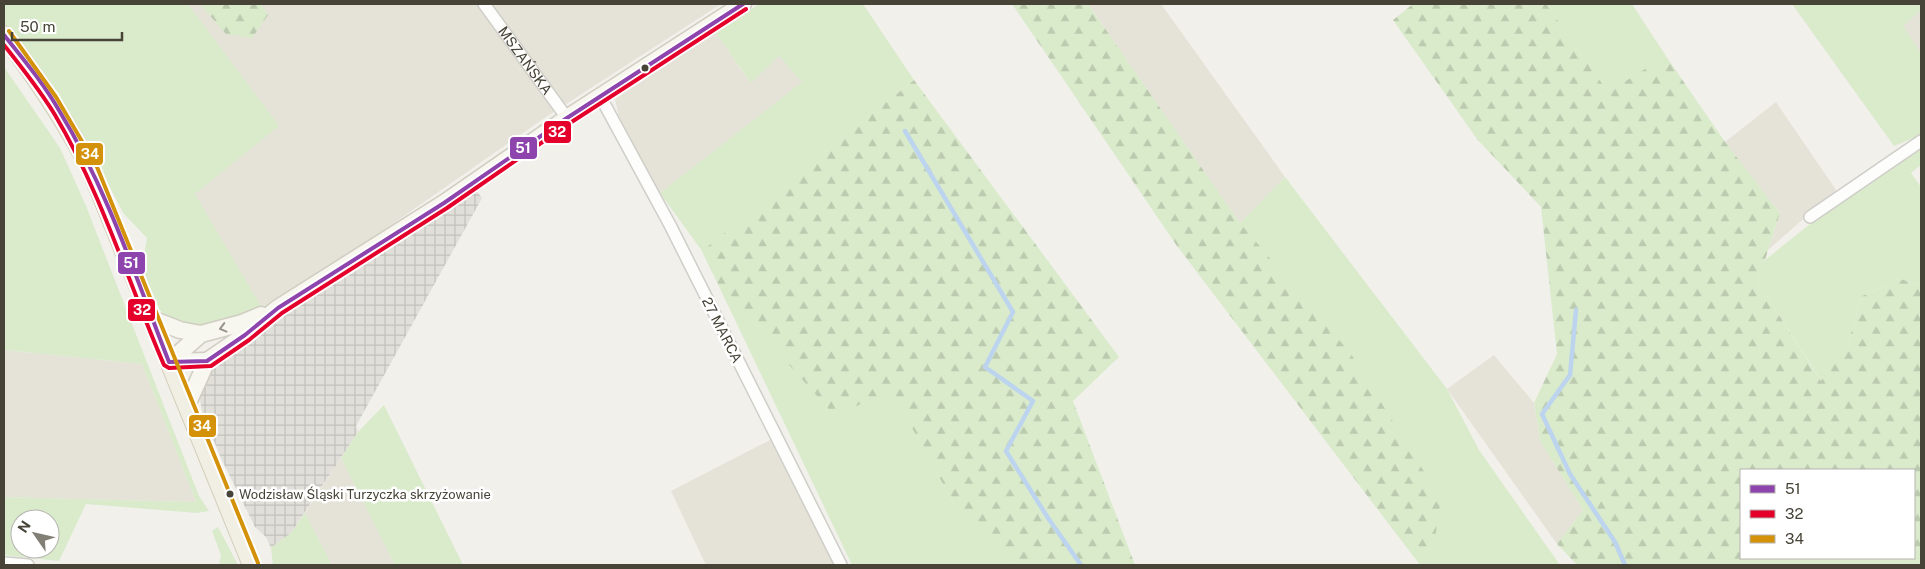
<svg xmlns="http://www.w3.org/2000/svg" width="1925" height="569" font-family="'Public Sans',sans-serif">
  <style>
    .residential { fill: #e5e2d8 }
    .industrial { fill: url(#industrial-grid) }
    .green { fill: #daebcc; fill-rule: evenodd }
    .forest { fill: url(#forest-firs); fill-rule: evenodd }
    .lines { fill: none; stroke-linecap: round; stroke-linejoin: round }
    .stream { stroke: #bcd4ee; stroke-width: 4.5 }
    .street-casing { stroke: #cfcec8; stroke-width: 14 }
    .secondary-casing { stroke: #d0cec2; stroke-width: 19 }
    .primary-casing { stroke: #d3ceb9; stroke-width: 20 }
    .street { stroke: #fdfdfc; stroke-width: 11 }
    .secondary { stroke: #f7f6ef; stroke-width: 16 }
    .primary { stroke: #f1efe4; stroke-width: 18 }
    .bus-1-casing { stroke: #fff; stroke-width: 8 }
    .bus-2-casing { stroke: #fff; stroke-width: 8 }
    .bus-3-casing { stroke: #fff; stroke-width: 8 }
    .bus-1 { stroke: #8e44ad; stroke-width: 4 }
    .bus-2 { stroke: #e4002b; stroke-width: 4 }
    .bus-3 { stroke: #d4920b; stroke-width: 4 }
    .oneway { stroke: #96948a }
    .bus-dot { fill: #474337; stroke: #fff; stroke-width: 2 }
    .labels { text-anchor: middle; stroke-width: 5; stroke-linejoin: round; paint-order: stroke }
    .bus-label { font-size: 13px; fill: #474337; stroke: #fff; text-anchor: start }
    .street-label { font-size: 14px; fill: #474337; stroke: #fff }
    .line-badge { stroke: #fff; stroke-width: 2 }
    .badge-label { font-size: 14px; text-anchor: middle; font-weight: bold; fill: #fff }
  </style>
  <defs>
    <pattern id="industrial-grid" width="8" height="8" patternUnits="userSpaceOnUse" patternTransform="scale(1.25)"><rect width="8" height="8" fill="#e1dfd9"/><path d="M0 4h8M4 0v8" fill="none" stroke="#c2c1bb"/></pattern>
    <pattern id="forest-firs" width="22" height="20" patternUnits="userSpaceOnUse" patternTransform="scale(1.25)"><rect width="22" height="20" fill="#daebcc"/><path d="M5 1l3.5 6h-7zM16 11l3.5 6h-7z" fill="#bccbb0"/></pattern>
  </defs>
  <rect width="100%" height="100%" fill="#f1f0eb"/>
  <g class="residential">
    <path d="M188,4H721L546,117L265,313L194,194L279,126Z"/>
    <path d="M1088,4H1161L1285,177L1240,223Z"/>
    <path d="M1921,10V53L1902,26Z"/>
    <path d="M715,32L750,82L779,56L802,82L660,193L619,117L615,99Z"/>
    <path d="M1776,102L1836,190L1768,250L1780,213L1725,142Z"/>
    <path d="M4,350L142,364L196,502L4,497Z"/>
    <path d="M1494,355L1534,403L1540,441L1583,510L1557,544L1447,389Z"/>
    <path d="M772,439L841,565H706L671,491Z"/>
    <path d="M341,458L395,565H332L305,513Z"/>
  </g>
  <path class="industrial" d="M474,187L482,198L356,426L358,432L291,533L271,548L266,537L255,527L221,458L202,412L200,399L207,361Z"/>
  <g class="green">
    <path d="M4,4H188L279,126L195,194L265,313L242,323L189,326L166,317L154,303L141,272L147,238L124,214L71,115L4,25Z"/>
    <path d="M759,4H863L914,80L702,252L891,389L958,511L1012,565H852L702,251L660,193L802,82L779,56L751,83L715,32Z"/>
    <path d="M1546,4H1632L1666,56L1608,93Z"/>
    <path d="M1792,4H1921V10L1903,26L1921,53V135L1894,146Z"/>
    <path d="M4,67L60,148L86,206L199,496L209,511L197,513L86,504L59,561L4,555V497L196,502L142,364L4,350ZM20,519H50V549H20Z"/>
    <path d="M1921,147V165L1911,173L1921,187V286L1901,279L1862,296L1848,343L1822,382L1758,282L1765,260L1810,224Z"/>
    <path d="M1285,177L1447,389L1479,450L1560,565H1428L1240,223Z"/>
    <path d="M384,405L463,565H395L341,458L358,432Z"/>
    <path d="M305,513L332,565H273L271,548L291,533Z"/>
    <path d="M218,527L238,565H219L221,555L212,531Z"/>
  </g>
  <g class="forest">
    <path d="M200,4H261L268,15L252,38L226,34Z"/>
    <path d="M1012,4H1088L1240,223L1351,354L1441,499L1431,565H1420L1177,246Z"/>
    <path d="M1413,4H1546L1608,92L1666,56L1725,142L1780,213L1758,282L1821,381L1848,343L1862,296L1901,279L1921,286V565H1577L1557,544L1583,510L1540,441L1534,403L1557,354L1541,207L1477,139L1393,20ZM1741,470H1914V558H1741Z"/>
    <path d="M914,80L1119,357L1073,401L1135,565H1012L958,511L891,390L835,416L720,288L702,251Z"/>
  </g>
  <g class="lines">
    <g class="stream">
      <path d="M905,131L1013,312L985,367L1033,401L1006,451L1048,518L1081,565"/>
      <path d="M1576,310L1570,375L1542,414L1570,474L1615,542L1625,565"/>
    </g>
    <defs>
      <g id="street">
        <path id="s1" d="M484,4L567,118"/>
        <path d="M600,96L670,225L841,565"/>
        <path d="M1810,217L1921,141"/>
        <path d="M4,563L28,565"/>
      </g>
      <g id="secondary">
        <path d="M152,319L180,330L201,334"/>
        <path d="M169,362L201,334L242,323L261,315"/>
        <path d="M169,362L207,361"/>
        <path d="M187,405L207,361L245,335L278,308L444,203L567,118L743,4"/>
      </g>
      <path id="primary" d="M4,35C37,78 66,121 91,170L252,565"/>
    </defs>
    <use href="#street" class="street-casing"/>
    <use href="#secondary" class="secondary-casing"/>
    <use href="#primary" class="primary-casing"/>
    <use href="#street" class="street"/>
    <use href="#secondary" class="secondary"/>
    <use href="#primary" class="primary"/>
    <defs>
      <path id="bus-1" d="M4,35C24,60 44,84 60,112C107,189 136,278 169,362L207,361L245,335L278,308L444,203L567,118L743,4"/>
      <path id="bus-2" d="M4,45C22,68 40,90 55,115C102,194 128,282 164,365L169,368L211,366L249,340L282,313L447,208L570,123L746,9"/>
      <path id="bus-3" d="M9,31L56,97L97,167L258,563"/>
    </defs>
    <use href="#bus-1" class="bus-1-casing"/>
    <use href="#bus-2" class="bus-2-casing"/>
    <use href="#bus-3" class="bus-3-casing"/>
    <use href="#bus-1" class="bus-1"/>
    <use href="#bus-2" class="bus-2"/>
    <use href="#bus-3" class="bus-3"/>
  </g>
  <defs><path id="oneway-chevron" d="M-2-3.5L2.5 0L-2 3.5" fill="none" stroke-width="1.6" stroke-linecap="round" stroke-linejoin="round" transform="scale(1.25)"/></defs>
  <use class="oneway" href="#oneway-chevron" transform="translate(223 328) rotate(165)"/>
  <g class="bus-dot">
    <circle cx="645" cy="68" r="4.5"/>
    <circle cx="230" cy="494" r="4.5"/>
  </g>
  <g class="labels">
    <g class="bus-label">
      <text x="239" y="499">Wodzisław Śląski Turzyczka skrzyżowanie</text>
    </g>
    <g class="street-label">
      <text dy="5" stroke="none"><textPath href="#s1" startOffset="70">MSZAŃSKA</textPath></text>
      <text transform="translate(722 330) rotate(63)" y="5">27 MARCA</text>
    </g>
  </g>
  <g class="line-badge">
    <rect x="543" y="120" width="29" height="24" rx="5" fill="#e4002b"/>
    <rect x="509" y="136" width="29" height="24" rx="5" fill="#8e44ad"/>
    <rect x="75" y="142" width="29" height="24" rx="5" fill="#d4920b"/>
    <rect x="117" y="251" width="29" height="24" rx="5" fill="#8e44ad"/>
    <rect x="127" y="298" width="29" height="24" rx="5" fill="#e4002b"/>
    <rect x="188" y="414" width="29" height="24" rx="5" fill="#d4920b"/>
  </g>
  <g class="badge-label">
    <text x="557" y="137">32</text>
    <text x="523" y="153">51</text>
    <text x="90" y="159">34</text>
    <text x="131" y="268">51</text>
    <text x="142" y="315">32</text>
    <text x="202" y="431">34</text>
  </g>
  <rect width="1925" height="569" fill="none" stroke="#474337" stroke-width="10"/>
  <rect x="1740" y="469" width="175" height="90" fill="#ffffff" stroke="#b5b4af"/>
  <rect x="1750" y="485" width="25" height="8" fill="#8e44ad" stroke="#b5b4af"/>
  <text x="1785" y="494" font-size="15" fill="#474337">51</text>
  <rect x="1750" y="510" width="25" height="8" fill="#e4002b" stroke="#b5b4af"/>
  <text x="1785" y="519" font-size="15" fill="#474337">32</text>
  <rect x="1750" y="535" width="25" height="8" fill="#d4920b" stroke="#b5b4af"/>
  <text x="1785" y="544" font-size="15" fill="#474337">34</text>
  <g transform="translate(35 534) rotate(304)"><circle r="24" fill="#ffffff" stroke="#b5b4af"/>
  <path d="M0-4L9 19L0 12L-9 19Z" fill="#828076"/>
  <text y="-8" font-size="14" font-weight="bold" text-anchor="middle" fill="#474337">N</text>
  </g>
  <path d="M12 32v8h110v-8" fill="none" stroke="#474337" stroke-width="2.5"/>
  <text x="20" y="32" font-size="15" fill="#474337" stroke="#ffffff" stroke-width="4" paint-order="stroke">50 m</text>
</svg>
